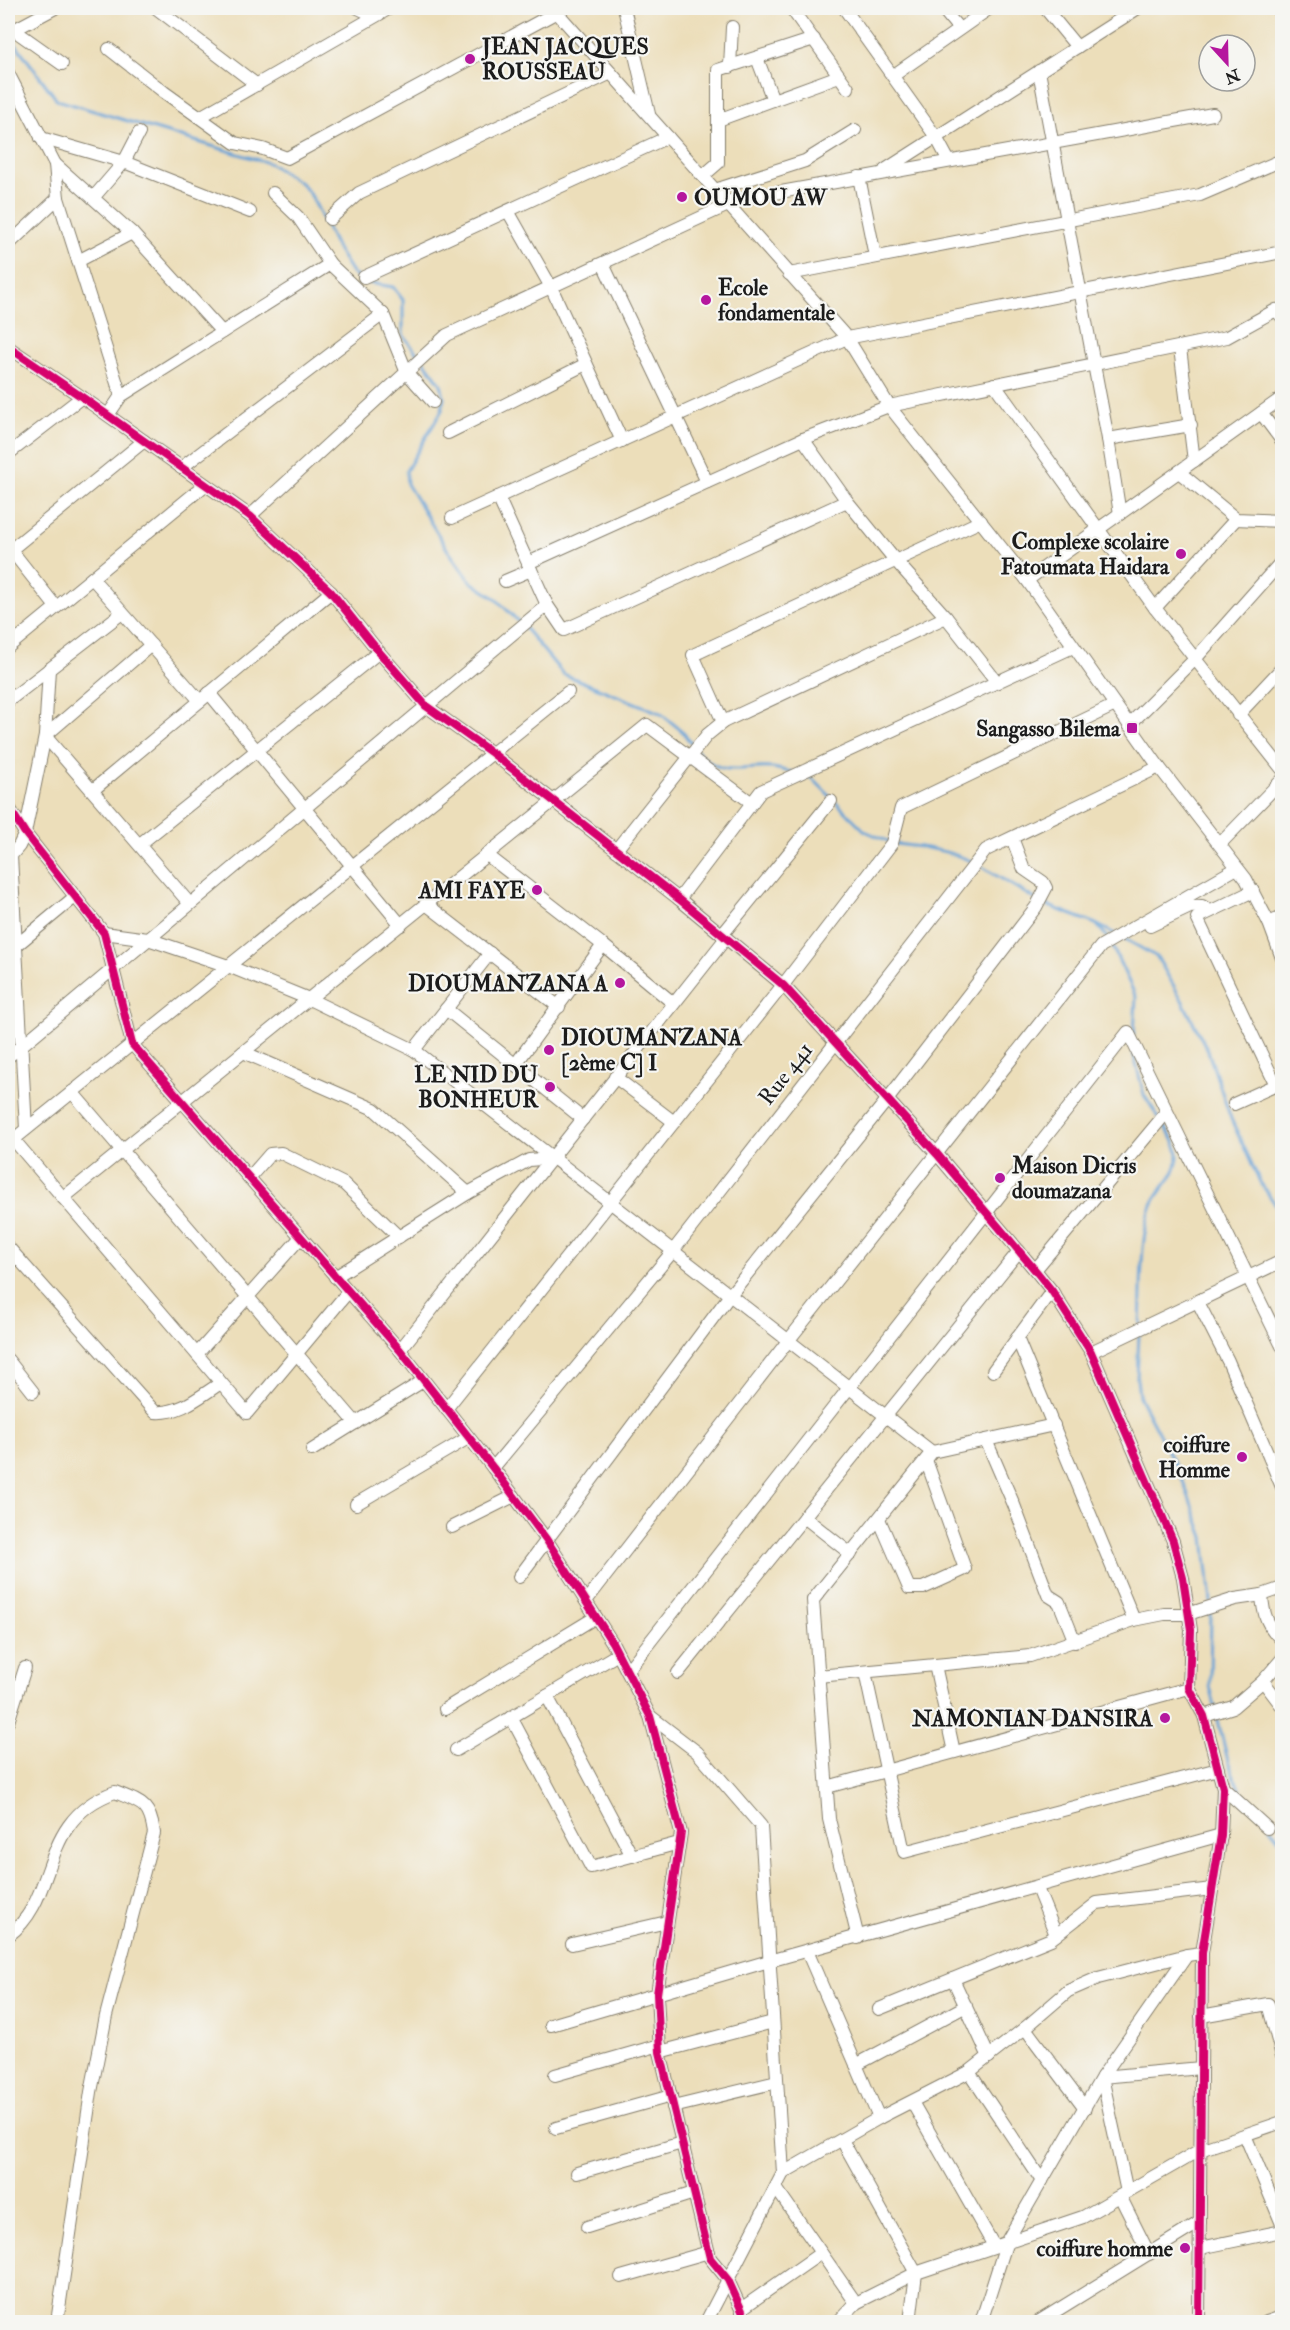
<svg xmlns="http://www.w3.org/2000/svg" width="1290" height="2330" font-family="'IM FELL Double Pica',serif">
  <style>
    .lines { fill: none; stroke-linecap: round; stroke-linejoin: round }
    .stream { stroke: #65a1d6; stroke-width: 3 }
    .minor-casing { stroke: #847d6b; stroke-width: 14 }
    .minor { stroke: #fff; stroke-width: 12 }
    .cycleway-casing { stroke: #f6f6f2; stroke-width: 11 }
    .cycleway { stroke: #d6006c; stroke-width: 8 }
    .poi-dot { fill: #b5179e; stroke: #f6f6f2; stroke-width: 2 }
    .labels { text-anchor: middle; stroke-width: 4.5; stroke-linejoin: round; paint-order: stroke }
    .poi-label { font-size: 22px; font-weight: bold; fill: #1c1c1c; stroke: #f6f6f2; text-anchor: end }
    .street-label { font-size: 22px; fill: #1c1c1c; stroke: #f6f6f2 }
  </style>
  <rect width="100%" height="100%" fill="#f6f6f2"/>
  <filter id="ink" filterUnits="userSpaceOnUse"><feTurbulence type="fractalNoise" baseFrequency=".0167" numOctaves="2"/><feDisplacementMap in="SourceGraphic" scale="12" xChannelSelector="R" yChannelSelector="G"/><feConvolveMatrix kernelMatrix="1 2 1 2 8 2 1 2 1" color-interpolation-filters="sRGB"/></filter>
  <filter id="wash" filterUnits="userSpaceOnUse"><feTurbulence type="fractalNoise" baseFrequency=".008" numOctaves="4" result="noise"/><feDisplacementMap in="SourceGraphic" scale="24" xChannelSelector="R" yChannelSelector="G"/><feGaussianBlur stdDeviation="1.35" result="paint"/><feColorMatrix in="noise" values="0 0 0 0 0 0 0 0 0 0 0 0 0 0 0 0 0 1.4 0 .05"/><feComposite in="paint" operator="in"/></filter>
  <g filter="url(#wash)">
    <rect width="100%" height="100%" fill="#ecdeba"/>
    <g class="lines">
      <g class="stream">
        <path d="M9,35L57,100L269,163L302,184L312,197L337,249L353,274L369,283L393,287L403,300V335L419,356"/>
        <path d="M424,361L441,384L444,398L442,410L406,471L407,484L447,549L471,582L495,598L520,623"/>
        <path d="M524,627L563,674L660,713L682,731L693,746"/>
        <path d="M697,751C723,780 742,765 773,768C779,769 785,771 792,772"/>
        <path d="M804,776L812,778L831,797"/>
        <path d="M836,802L865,831L890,842"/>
        <path d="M896,844C923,847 948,850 973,862"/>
        <path d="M979,865L1035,899"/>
        <path d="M1041,903L1096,924L1115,934"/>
        <path d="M1097,925L1108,938"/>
        <path d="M1123,938L1157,957L1182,1000L1208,1051L1231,1119L1260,1182L1282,1214"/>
        <path d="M1111,944L1136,997L1134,1034"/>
        <path d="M1133,1052L1144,1095L1159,1118"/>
        <path d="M1140,1324C1142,1287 1139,1239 1152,1205C1159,1188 1177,1177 1178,1156C1178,1144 1169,1133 1162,1123"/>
        <path d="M1139,1333L1137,1379L1139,1396L1181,1476L1204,1537L1211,1602"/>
        <path d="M1211,1612L1210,1686L1216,1710"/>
        <path d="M1217,1716L1228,1761L1244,1801"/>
        <path d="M1270,1827L1282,1842"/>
      </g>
    </g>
  </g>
  <g filter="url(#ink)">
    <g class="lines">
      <defs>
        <g id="minor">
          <path d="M156,8L257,85"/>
          <path d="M358,8L375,16"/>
          <path d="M553,8L847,338L889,406L1027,580L1159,767L1246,879L1269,923L1282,958"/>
          <path d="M624,8L649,114"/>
          <path d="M791,8L848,88"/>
          <path d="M844,8L936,137L949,161"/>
          <path d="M942,8L959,29"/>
          <path d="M1045,8L1077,47"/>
          <path d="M1278,8L1282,22"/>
          <path d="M14,30L62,64"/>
          <path d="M8,33L55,8"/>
          <path d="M109,49L164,92L235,143L263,149L287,158L557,12"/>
          <path d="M757,58L773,100"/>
          <path d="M730,67L732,27"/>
          <path d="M1039,71L1108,439L1120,514"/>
          <path d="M8,73L55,164L58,198"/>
          <path d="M894,75L990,8"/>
          <path d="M200,117L390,8"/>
          <path d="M718,120L839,76"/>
          <path d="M41,138L124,162L250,212"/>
          <path d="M55,164L132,233L222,332"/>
          <path d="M885,170L1138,8"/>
          <path d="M703,176L718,163V70L814,39"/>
          <path d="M859,177L875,256"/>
          <path d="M715,190L805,161L855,130"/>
          <path d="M273,193L298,217L330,264L383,314L407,373L433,402"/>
          <path d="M93,198L124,162L139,133"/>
          <path d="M725,202L1213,114"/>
          <path d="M508,211L551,287L622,441"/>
          <path d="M330,219L359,193L611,73"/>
          <path d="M8,245L58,198L121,396"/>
          <path d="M78,261L132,233"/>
          <path d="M603,264L707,482"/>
          <path d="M789,274L1200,195L1282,160"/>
          <path d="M364,277L668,137"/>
          <path d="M8,347L82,397L250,516L331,592L379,652L426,706L492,753L679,899L783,985L937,1154L1035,1270L1052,1291L1091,1352L1173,1541L1183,1578L1191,1630L1189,1688L1204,1716L1223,1788L1221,1835L1202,1953L1199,2322"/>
          <path d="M1180,348L1194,461"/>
          <path d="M994,384L1155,608L1282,769"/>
          <path d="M1261,413L1282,441"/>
          <path d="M108,415L121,396L330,264"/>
          <path d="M448,433L586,364"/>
          <path d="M803,439L847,501L895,560L946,617L997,682"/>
          <path d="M1108,439L1191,425"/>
          <path d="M8,454L82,397"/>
          <path d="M181,468L383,314"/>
          <path d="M1179,472L1236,519L1282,521"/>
          <path d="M498,497L547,605L564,630L847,501"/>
          <path d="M250,516L447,335L728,205"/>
          <path d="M452,518L847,338L1282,252"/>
          <path d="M8,546L56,607"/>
          <path d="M8,552L144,441"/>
          <path d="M528,563L803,439L889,406L1227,337L1276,310L1282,317"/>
          <path d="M92,578L200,701"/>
          <path d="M1027,580L1282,398"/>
          <path d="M505,581L531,570"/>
          <path d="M1155,608L1236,519"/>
          <path d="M151,645L45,736L190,904"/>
          <path d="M8,647L205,485"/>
          <path d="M209,693L401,925"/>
          <path d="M8,701L122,613"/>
          <path d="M1238,715L1282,668"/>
          <path d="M723,722L693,655L981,521"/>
          <path d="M1129,725L1196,658L1282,561"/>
          <path d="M93,790L331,592"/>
          <path d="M8,806L25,833L104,933L132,1044L400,1350L493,1468L546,1539L612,1642L650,1716L681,1833L657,1994L660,2052L710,2258L728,2280L747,2322"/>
          <path d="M140,844L379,652"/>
          <path d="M1220,844L1282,780"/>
          <path d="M616,850L707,735L723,722L946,617"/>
          <path d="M487,855L603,945L673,1003"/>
          <path d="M11,856L26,1129"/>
          <path d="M8,859L19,846L25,833L45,736L49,669"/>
          <path d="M1253,891L1197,918L1276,1085"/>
          <path d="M679,899L761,791L1073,647"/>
          <path d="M426,904L559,1007"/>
          <path d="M1269,923L1282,917"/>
          <path d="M1150,926L1190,907L1202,906L1210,911"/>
          <path d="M104,933L148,939L228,966L309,999L414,1050L932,1452"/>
          <path d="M722,935L831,801"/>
          <path d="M12,949L76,896"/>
          <path d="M446,1009L583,1119"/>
          <path d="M414,1050L490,953"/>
          <path d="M243,1052L374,1109L468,1193"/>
          <path d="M8,1057L547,605"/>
          <path d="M515,1065L603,945"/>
          <path d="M615,1077L674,1122"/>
          <path d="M72,1092L356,1423"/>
          <path d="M1234,1104L1281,1083"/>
          <path d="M13,1139L247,1413L348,1292"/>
          <path d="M8,1144L568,692"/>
          <path d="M249,1178L270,1154L281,1153L344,1184L399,1237"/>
          <path d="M63,1198L647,725L752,803"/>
          <path d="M8,1247L155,1412C181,1414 200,1396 221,1383"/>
          <path d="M1035,1270L1166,1113"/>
          <path d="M335,1277L468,1193L529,1160L553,1158"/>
          <path d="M1198,1302L1228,1361L1282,1487"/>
          <path d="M1017,1338L1134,1620"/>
          <path d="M400,1350L726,938"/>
          <path d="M1091,1352L1282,1261"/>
          <path d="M197,1354L301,1237"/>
          <path d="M8,1360L33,1392"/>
          <path d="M993,1371L1052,1291"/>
          <path d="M446,1409L783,985L892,843L901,808L1115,705"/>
          <path d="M986,1440L1014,1505L1048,1595L1059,1602L1075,1642"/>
          <path d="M312,1450L423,1381"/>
          <path d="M493,1468L673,1251L986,850L1159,767"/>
          <path d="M356,1504L468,1438"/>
          <path d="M804,1517L851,1554"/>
          <path d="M879,1519L909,1588H923L965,1569L926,1460"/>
          <path d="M452,1527L514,1496"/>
          <path d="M519,1577L730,1295L887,1100L1036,907L1046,888L1043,882L1024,869L1012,838"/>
          <path d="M1262,1595C1263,1615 1268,1627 1282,1640"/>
          <path d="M586,1601L788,1341L1101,946L1237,868"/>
          <path d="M935,1665L954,1752"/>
          <path d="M627,1671L1128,1032L1282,1346"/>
          <path d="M865,1672L904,1852L1218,1769"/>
          <path d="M678,1673L1019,1251"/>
          <path d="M818,1676L1030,1656L1134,1620L1164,1614H1188L1235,1599L1262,1595L1282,1588"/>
          <path d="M1263,1681L1282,1706"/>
          <path d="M547,1696L632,1856"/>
          <path d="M445,1709L596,1617"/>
          <path d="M650,1716L697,1752L761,1826L783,2173L706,2322"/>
          <path d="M1204,1716L1233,1707L1263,1681L1282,1659"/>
          <path d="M511,1717L591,1867L679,1843"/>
          <path d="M8,1722L25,1668"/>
          <path d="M456,1750L618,1654"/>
          <path d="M827,1787L1189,1688"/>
          <path d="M1223,1788L1267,1828"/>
          <path d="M1037,1888L1056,1935"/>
          <path d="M8,1936C61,1897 36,1820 115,1792C142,1803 150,1804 154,1833L106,2016L91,2092L57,2322"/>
          <path d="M858,1938L829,1819L813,1600L932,1452L1054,1425"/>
          <path d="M572,1944L667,1922"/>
          <path d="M807,1951L879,2118"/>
          <path d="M953,1979L989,2057"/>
          <path d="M879,2009L1051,1939L1097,1903L1212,1889"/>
          <path d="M1201,2016L1268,2004L1282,2056"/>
          <path d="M551,2025L769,1961L1221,1835"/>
          <path d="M1025,2028L1085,2108"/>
          <path d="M660,2052L773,2022"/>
          <path d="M856,2065L966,2006"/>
          <path d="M969,2072L1042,2181"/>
          <path d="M555,2075L660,2045"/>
          <path d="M912,2102L994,2246"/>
          <path d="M673,2107L777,2082"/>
          <path d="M556,2128L671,2096"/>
          <path d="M1245,2135L1282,2224"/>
          <path d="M842,2140L916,2273L910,2322"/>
          <path d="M577,2173L682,2143"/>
          <path d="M783,2173L879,2118L969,2072L1025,2028L1068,1991L1098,1978L1187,1955L1202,1953"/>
          <path d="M776,2188L856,2303"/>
          <path d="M1127,2192L1102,2077L1201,2068"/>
          <path d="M1120,2196L1149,2254"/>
          <path d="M587,2227L694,2193"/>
          <path d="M1200,2248L1282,2231"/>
          <path d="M621,2277L709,2252"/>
          <path d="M741,2309L821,2253"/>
          <path d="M838,2322L856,2303L916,2273L1083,2217L1200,2150L1282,2122"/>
          <path d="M981,2322L1007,2241L1102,2077L1187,1955"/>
          <path d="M1038,2322L1200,2222"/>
          <path d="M1267,2322L1282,2317"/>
        </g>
      </defs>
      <use href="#minor" class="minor-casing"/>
      <use href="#minor" class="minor"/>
      <defs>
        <g id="cycleway">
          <path d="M8,347L82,397L250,516L331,592L379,652L426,706L492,753L679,899L783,985L937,1154L1035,1270L1052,1291L1091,1352L1173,1541L1183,1578L1191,1630L1189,1688L1204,1716L1223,1788L1221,1835L1202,1953L1199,2322"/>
          <path d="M8,806L25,833L104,933L132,1044L400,1350L493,1468L546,1539L612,1642L650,1716L681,1833L657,1994L660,2052L710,2258L728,2280L747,2322"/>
        </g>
      </defs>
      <use href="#cycleway" class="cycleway-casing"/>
      <use href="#cycleway" class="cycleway"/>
    </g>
  </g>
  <g class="poi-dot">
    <circle cx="470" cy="59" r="6"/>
    <circle cx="682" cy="197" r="6"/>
    <circle cx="706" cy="300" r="6"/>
    <circle cx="1181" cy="554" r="6"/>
    <rect x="1126" y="722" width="12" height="12" rx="3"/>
    <circle cx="537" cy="890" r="6"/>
    <circle cx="620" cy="983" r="6"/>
    <circle cx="549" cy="1050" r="6"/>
    <circle cx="550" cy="1087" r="6"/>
    <circle cx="1000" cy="1178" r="6"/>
    <circle cx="1242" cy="1457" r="6"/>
    <circle cx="1165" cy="1718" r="6"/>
    <circle cx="1185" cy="2248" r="6"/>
  </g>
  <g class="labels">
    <g class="poi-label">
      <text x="482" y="54" text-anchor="start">JEAN JACQUES<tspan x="482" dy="25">ROUSSEAU</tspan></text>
      <text x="694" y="205" text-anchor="start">OUMOU AW</text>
      <text x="718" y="295" text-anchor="start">Ecole<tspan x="718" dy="25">fondamentale</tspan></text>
      <text x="1169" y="549">Complexe scolaire<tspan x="1169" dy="25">Fatoumata Haidara</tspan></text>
      <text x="1120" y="736">Sangasso Bilema</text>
      <text x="525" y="898">AMI FAYE</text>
      <text x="608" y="991">DIOUMANZANA A</text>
      <text x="561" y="1045" text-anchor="start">DIOUMANZANA<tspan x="561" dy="25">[2ème C] I</tspan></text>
      <text x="538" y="1082">LE NID DU<tspan x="538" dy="25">BONHEUR</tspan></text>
      <text x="1012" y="1173" text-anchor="start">Maison Dicris<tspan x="1012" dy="25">doumazana</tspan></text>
      <text x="1230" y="1452">coiffure<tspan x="1230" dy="25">Homme</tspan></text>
      <text x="1153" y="1726">NAMONIAN DANSIRA</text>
      <text x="1173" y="2256">coiffure homme</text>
    </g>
    <g class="street-label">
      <text transform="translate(785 1073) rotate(-52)" y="8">Rue 441</text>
    </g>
  </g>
  <rect width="1290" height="2330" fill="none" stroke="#f6f6f2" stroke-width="30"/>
  <g transform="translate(1227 63) rotate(158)"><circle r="28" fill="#f6f6f2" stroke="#9f9f9c" stroke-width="1.5"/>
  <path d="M0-4.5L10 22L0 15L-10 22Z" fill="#b5179e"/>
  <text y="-9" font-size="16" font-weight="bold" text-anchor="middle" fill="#1c1c1c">N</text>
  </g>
</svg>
